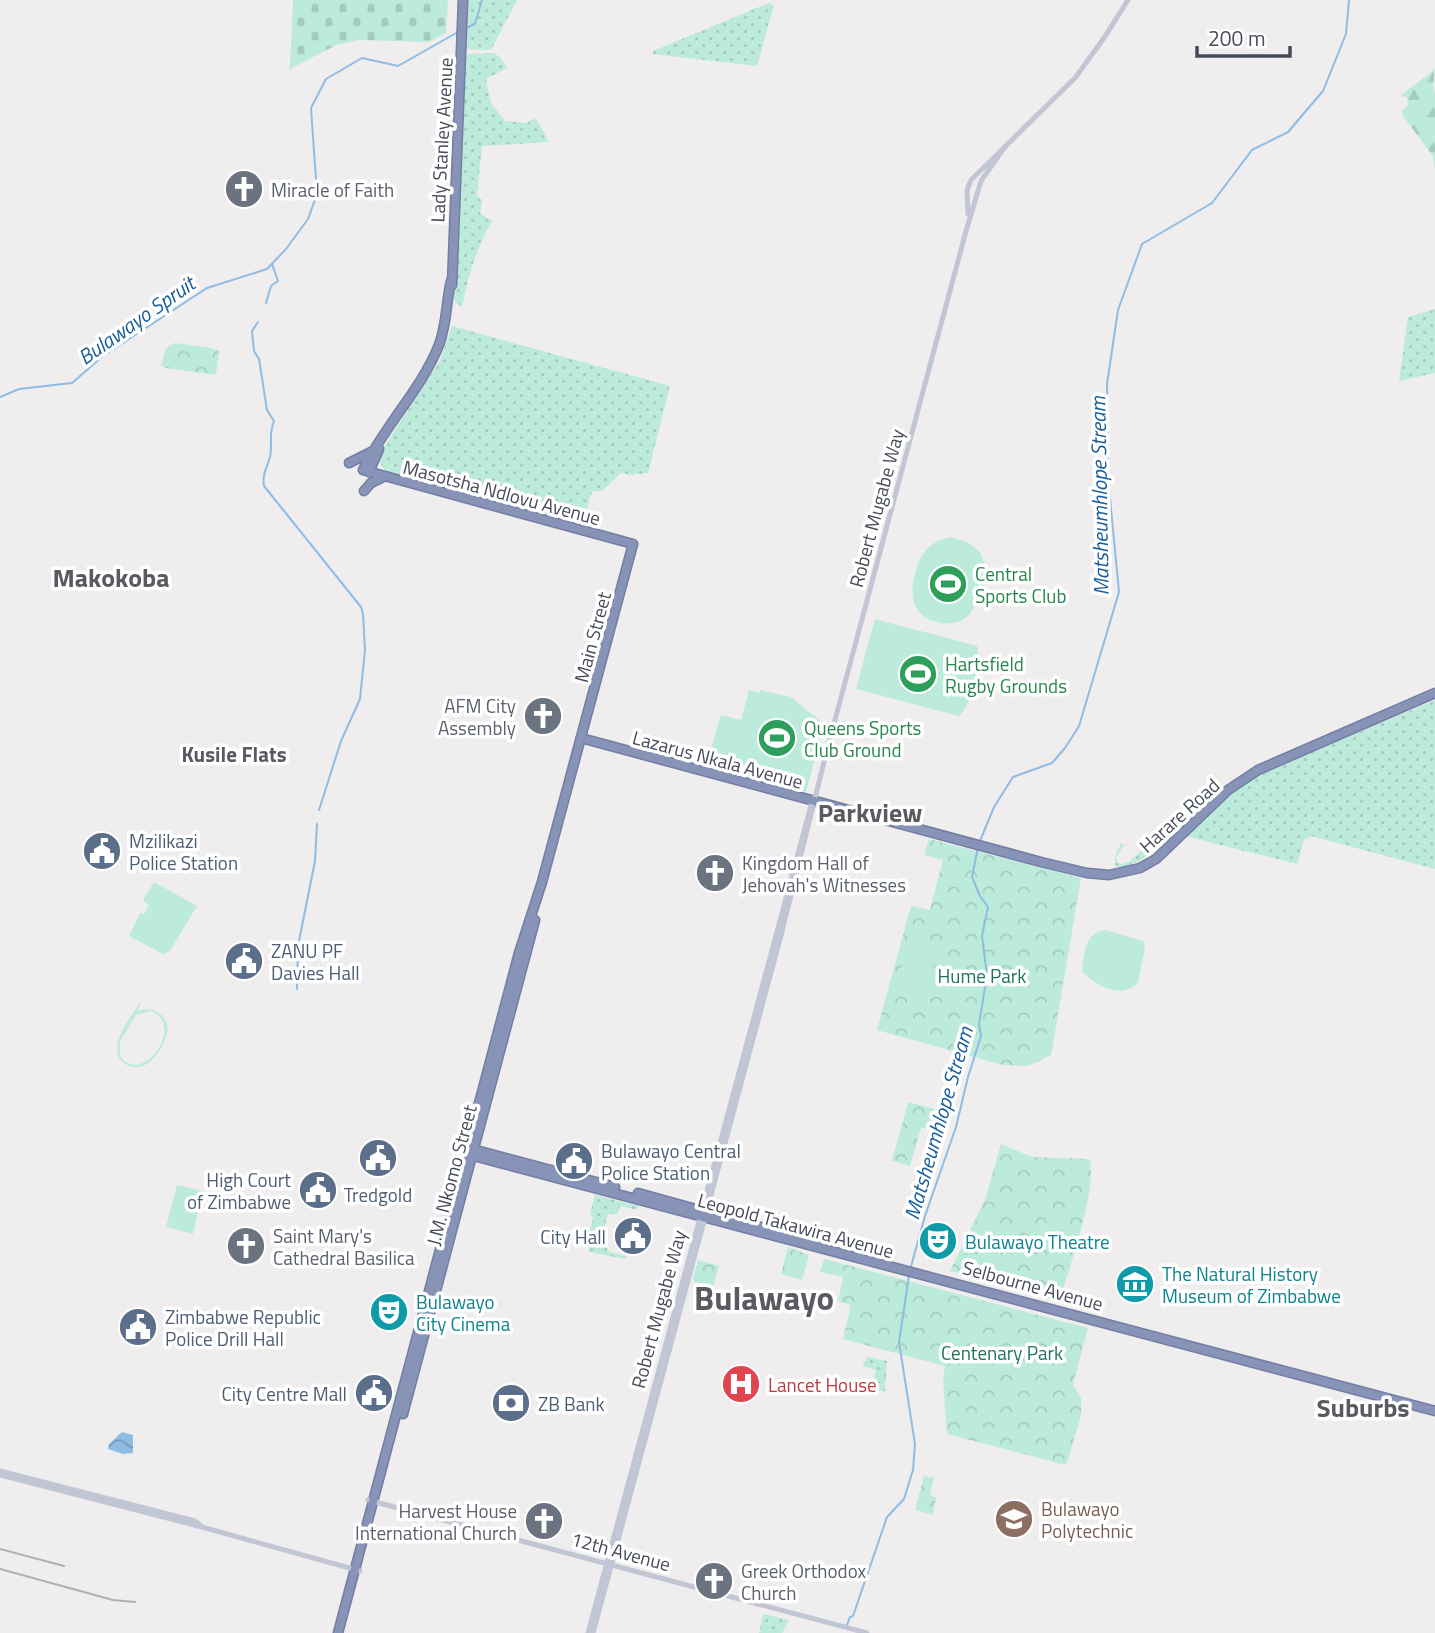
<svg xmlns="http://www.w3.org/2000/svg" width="1435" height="1633" font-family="'Titillium Web',sans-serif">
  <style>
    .grass { fill: url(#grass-dots) }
    .forest { fill: url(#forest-firs) }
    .cemetery { fill: url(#cemetery-stones) }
    .park { fill: url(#park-crowns) }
    .garden { fill: #bdebdb; fill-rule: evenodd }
    .water { fill: url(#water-waves) }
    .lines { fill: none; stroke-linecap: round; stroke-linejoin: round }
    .stream { stroke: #8ebce4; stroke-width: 2 }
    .highway-casing { stroke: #737ea4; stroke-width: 11 }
    .secondary { stroke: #c1c5d4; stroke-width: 5 }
    .highway { stroke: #8893b8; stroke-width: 8 }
    .rail { stroke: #afb0b7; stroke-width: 2 }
    .labels { text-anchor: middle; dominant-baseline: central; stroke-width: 7; stroke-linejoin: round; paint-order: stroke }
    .street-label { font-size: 19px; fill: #464b59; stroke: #fff }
    .worship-label { font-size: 19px; fill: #5b616d; stroke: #fff; text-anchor: start }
    .leisure-label { font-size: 19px; fill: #27864d; stroke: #fff; text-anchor: start }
    .service-label { font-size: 19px; fill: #4e5e75; stroke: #fff; text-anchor: start }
    .park-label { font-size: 19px; fill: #1d745f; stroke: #fff }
    .culture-label { font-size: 19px; fill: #0d838f; stroke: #fff; text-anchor: start }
    .health-label { font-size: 19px; fill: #be3a42; stroke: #fff; text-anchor: start }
    .education-label { font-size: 19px; fill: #785e54; stroke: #fff; text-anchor: start }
    .water-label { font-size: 21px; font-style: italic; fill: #175d9b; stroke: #fff }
    .neighbourhood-label { font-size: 21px; font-weight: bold; fill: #5a5b61; stroke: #fff }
    .district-label { font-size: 26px; font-weight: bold; fill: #5a5b61; stroke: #fff }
    .town-label { font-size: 33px; font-weight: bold; fill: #5a5b61; stroke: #fff }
  </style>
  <defs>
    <pattern id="grass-dots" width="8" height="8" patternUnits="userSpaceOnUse" patternTransform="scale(1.75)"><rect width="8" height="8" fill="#bdebdb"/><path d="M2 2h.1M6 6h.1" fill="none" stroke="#a4cbbe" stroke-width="1.8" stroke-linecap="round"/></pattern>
    <pattern id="forest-firs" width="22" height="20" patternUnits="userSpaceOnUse" patternTransform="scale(1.75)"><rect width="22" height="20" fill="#bdebdb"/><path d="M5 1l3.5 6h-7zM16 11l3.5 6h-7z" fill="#a4cbbe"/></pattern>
    <pattern id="cemetery-stones" width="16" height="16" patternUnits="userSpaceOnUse" patternTransform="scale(1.75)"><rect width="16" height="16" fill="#bdebdb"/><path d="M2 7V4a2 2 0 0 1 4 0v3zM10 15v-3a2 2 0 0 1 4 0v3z" fill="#a4cbbe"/></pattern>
    <pattern id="park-crowns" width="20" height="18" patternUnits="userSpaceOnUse" patternTransform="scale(1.75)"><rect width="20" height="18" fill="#bdebdb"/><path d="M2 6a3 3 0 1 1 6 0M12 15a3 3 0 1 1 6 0" fill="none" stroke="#a4cbbe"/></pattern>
    <pattern id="water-waves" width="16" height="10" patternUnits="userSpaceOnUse" patternTransform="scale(1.75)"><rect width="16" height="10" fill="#8ebce4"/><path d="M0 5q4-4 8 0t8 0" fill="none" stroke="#769bbc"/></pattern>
  </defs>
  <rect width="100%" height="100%" fill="#efeded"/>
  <g class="grass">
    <polygon points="467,0 517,0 491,50 464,49"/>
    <polygon points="769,3 774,6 757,66 653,54 653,51"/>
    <path d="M494,53L500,57L507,68L486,79L491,103L505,121L526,123L536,118L549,142L482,146L477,195L482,201L480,213L492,221C477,248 467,277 462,308L454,300L453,279L465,57L468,54Z"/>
    <polygon points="1435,309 1435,373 1399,381 1408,317"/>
    <polygon points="452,326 670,386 648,473 630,475 621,473 602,491 592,491 581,528 388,474 380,463 380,453 440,361"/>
    <polygon points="1435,700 1435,869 1311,836 1304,840 1297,864 1185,836 1222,800 1254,777"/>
    <polygon points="1169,829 1172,831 1140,861 1121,868 1115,865 1115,857 1121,843 1124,845 1116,857 1118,863 1123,864 1130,861 1149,844 1153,847"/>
    <polygon points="595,1195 638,1206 637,1210 620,1206 617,1214 608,1214 602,1235 608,1251 626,1256 625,1259 589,1252 589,1245 583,1241 585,1230 591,1228 593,1218 590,1214"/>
    <polygon points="868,1357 887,1361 885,1392 874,1389 872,1385 876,1370 862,1366"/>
    <polygon points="763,1614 789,1620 782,1633 759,1633"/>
  </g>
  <polygon class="forest" points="1435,69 1433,87 1435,93 1435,169 1433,156 1403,116 1402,111 1408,105 1407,97 1400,96"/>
  <polygon class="cemetery" points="293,0 448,0 446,33 429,42 360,40 336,45 290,69"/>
  <g class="park">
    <polygon points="175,343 211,348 219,351 216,375 166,368 161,365 166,348"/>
    <polygon points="929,839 1081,878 1051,1055 1028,1066 1003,1065 877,1030 911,906 930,910 943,860 924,855"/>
    <polygon points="908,1102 934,1109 929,1129 921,1128 910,1166 892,1161"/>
    <path d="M1001,1144L1032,1157L1089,1159C1099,1184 1068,1272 1059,1302L950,1271L985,1200Z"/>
    <polygon points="788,1247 809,1255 802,1280 781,1274"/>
    <polygon points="824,1259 1088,1328 1073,1385 1081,1398 1081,1416 1066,1465 947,1434 943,1380 945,1366 843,1339 851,1305 838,1301 843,1277 820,1272"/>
    <polygon points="698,1260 719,1266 713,1286 695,1282 693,1279"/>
    <polygon points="924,1476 934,1478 930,1495 936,1498 933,1515 915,1510"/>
  </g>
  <g class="garden">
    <path d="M949,537C986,544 991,564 979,596C975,604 972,614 964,619C949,628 924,623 916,607C908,591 915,564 926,550C932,543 940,540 949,537Z"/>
    <path d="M875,619L977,646C981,663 972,704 959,716L856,689Z"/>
    <polygon points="749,690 759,693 760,690 791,697 824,724 806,792 706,765 721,715 741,720"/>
    <polygon points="154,882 197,906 170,951 163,954 129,936 140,913 144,914 149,906 143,900"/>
    <path d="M1106,930L1143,941L1145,948L1138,983C1120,1000 1096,986 1082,971C1085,953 1084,932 1106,930Z"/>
    <polygon points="909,940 938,947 926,994 897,987"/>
    <path d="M140,1003L141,1004L137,1011C153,1006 166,1013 168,1030C163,1051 144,1080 121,1061C109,1042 129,1020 140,1003ZM150,1011C187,1022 144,1088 120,1056V1041L136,1015Z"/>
    <polygon points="177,1185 203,1191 193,1234 166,1227"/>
  </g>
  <polygon class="water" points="122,1432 133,1435 133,1453 123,1454 108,1449 109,1444"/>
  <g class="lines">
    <g class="stream">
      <polyline points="466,28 475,24 482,0"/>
      <polyline points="266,303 271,286 278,281 272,264"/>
      <path d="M258,322L252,331L254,351L259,359L267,410L274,421C268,436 273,444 270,457C267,468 262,474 264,486L361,607L363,614L365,650L360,699L341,741L319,810"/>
      <polyline points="0,397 19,389 72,383 103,356 207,288 267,269 286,249 308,219 317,194 311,108 326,79 362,58 398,66 458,32"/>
      <polyline points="980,841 994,807 1013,777 1052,763 1065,748 1079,726 1119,592 1108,477 1107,384 1118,310 1142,244 1212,203 1252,150 1288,132 1323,91 1346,34 1349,0"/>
      <polyline points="297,989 298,946 315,861 317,824"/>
      <polyline points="910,1270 925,1216 956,1127 968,1077 981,1036 979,1024 987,975 982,936 988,907 980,896 972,877 978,847"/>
      <polyline points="847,1625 850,1617 853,1616 887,1517 904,1499 913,1470 915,1444 899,1342 909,1276"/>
    </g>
    <g class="highway-casing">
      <g id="highway">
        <polyline points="452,285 463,0"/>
        <polyline points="349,463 371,452"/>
        <polyline points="369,472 379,449"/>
        <polyline points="364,491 371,483 383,477"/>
        <polyline points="581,738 1041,862 1087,873 1109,875 1140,868 1156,859 1228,790 1258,770 1435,693"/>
        <polyline points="472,1149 615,1187"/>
        <polyline points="466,1154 1435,1411"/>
        <polyline points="638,1193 818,1243"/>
        <polyline points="403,1414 535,920"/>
        <path d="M338,1633L519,953L542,882L633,544L363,470C384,426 421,390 439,345C447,324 446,302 451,281"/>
      </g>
    </g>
    <g class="secondary">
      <polyline points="968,214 967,190 971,180 1075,78 1104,38 1128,0"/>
      <polyline points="0,1471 195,1521 202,1527"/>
      <polyline points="0,1475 202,1527 360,1571"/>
      <polyline points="368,1500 867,1633"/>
      <polyline points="588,1633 813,798"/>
      <polyline points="593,1633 780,939 828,746 966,231 981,181 1004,148"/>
    </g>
    <use href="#highway" class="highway"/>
    <g class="rail">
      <polyline points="0,1549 64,1566"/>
      <polyline points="0,1569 113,1600 135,1602"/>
    </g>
  </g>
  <defs>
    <g id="church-disc" transform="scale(2.0125)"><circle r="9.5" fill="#6b7280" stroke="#fff"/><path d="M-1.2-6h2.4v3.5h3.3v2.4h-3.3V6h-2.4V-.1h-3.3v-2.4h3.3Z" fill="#fff"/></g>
    <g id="stadium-disc" transform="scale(2.0125)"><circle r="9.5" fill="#2e9e5b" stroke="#fff"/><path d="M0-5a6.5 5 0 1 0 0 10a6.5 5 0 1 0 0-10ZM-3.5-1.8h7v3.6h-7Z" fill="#fff"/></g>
    <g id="civic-disc" transform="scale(2.0125)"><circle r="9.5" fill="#5c6f8a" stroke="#fff"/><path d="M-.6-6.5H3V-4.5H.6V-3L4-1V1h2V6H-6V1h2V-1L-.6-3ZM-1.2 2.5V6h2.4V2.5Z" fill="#fff"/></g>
    <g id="theatre-disc" transform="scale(2.0125)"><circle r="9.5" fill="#0f9aa8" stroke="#fff"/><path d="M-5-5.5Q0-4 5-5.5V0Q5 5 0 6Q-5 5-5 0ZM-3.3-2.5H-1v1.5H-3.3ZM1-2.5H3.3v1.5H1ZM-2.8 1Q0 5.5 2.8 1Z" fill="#fff"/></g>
    <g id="museum-disc" transform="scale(2.0125)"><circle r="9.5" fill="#0f9aa8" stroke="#fff"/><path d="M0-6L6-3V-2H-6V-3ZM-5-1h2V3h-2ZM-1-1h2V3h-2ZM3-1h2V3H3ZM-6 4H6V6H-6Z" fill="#fff"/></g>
    <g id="hospital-disc" transform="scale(2.0125)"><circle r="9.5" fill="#e0444e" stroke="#fff"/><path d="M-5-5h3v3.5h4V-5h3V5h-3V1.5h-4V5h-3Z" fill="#fff"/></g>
    <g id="bank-disc" transform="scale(2.0125)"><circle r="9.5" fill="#5c6f8a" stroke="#fff"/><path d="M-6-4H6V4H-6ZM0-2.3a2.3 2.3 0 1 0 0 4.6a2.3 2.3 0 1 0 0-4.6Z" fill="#fff"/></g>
    <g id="university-disc" transform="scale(2.0125)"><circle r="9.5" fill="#8d6e63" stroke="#fff"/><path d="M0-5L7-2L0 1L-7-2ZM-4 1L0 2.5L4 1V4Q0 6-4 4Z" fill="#fff"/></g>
  </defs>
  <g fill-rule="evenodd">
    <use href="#church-disc" x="244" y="189"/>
    <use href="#stadium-disc" x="948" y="584"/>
    <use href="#stadium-disc" x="918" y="674"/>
    <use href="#church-disc" x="543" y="716"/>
    <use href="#stadium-disc" x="777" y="738"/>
    <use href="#civic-disc" x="102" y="851"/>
    <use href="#church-disc" x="715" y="873"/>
    <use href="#civic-disc" x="244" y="961"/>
    <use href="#civic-disc" x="378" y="1158"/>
    <use href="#civic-disc" x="574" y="1161"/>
    <use href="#civic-disc" x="318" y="1190"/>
    <use href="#civic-disc" x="633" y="1236"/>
    <use href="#theatre-disc" x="938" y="1241"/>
    <use href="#church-disc" x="246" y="1246"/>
    <use href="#museum-disc" x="1135" y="1284"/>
    <use href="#theatre-disc" x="389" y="1312"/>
    <use href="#civic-disc" x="138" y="1327"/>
    <use href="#hospital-disc" x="741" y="1384"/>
    <use href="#civic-disc" x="374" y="1393"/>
    <use href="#bank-disc" x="511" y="1403"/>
    <use href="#university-disc" x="1014" y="1519"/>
    <use href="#church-disc" x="544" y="1521"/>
    <use href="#church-disc" x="714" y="1581"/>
  </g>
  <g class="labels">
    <g class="street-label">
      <text transform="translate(441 140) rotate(-87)">Lady Stanley Avenue</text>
      <text transform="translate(502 492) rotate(15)">Masotsha Ndlovu Avenue</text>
      <text transform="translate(876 508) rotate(-75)">Robert Mugabe Way</text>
      <text transform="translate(592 637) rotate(-75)">Main Street</text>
      <text transform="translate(718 759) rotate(15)">Lazarus Nkala Avenue</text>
      <text transform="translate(1179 815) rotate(-42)">Harare Road</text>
      <text transform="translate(451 1175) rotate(-75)">J.M. Nkomo Street</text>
      <text transform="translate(796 1225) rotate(15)">Leopold Takawira Avenue</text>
      <text transform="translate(1033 1285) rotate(15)">Selbourne Avenue</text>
      <text transform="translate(658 1309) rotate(-75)">Robert Mugabe Way</text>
      <text transform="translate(621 1551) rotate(15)">12th Avenue</text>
    </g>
    <g class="worship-label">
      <text x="271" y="189">Miracle of Faith</text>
      <text x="516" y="705" text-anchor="end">AFM City<tspan x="516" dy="22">Assembly</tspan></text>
      <text x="742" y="862">Kingdom Hall of<tspan x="742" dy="22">Jehovah's Witnesses</tspan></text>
      <text x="273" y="1235">Saint Mary's<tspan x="273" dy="22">Cathedral Basilica</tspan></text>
      <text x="517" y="1510" text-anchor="end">Harvest House<tspan x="517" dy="22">International Church</tspan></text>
      <text x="741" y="1570">Greek Orthodox<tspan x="741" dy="22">Church</tspan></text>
    </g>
    <g class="leisure-label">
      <text x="975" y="573">Central<tspan x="975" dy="22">Sports Club</tspan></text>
      <text x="945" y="663">Hartsfield<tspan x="945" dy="22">Rugby Grounds</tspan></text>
      <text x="804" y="727">Queens Sports<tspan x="804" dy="22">Club Ground</tspan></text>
    </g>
    <g class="service-label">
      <text x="129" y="840">Mzilikazi<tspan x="129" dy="22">Police Station</tspan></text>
      <text x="271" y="950">ZANU PF<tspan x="271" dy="22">Davies Hall</tspan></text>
      <text x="601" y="1150">Bulawayo Central<tspan x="601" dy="22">Police Station</tspan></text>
      <text x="291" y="1179" text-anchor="end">High Court<tspan x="291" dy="22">of Zimbabwe</tspan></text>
      <text x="378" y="1194" text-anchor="middle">Tredgold</text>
      <text x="606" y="1236" text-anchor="end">City Hall</text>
      <text x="165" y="1316">Zimbabwe Republic<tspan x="165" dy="22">Police Drill Hall</tspan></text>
      <text x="347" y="1393" text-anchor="end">City Centre Mall</text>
      <text x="538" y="1403">ZB Bank</text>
    </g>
    <g class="park-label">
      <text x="982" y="975">Hume Park</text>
      <text x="1002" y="1352">Centenary Park</text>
    </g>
    <g class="culture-label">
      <text x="965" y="1241">Bulawayo Theatre</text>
      <text x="1162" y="1273">The Natural History<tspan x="1162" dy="22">Museum of Zimbabwe</tspan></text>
      <text x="416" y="1301">Bulawayo<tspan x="416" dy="22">City Cinema</tspan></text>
    </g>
    <g class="health-label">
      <text x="768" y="1384">Lancet House</text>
    </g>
    <g class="education-label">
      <text x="1041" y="1508">Bulawayo<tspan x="1041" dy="22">Polytechnic</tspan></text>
    </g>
    <g class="water-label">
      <text transform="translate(136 320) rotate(-35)">Bulawayo Spruit</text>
      <text transform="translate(1099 496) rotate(-91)">Matsheumhlope Stream</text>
      <text transform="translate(938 1123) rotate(-74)">Matsheumhlope Stream</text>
    </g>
    <g class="neighbourhood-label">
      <text x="234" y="754">Kusile Flats</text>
    </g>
    <g class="district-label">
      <text x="111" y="577">Makokoba</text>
      <text x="870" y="812">Parkview</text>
      <text x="1363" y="1407">Suburbs</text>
    </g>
    <g class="town-label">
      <text x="764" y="1298">Bulawayo</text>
    </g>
  </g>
  <path d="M1197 46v10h93v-10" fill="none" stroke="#464b59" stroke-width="3.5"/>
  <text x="1208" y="46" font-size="21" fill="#464b59" stroke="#ffffff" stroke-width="5" paint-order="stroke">200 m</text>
</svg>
